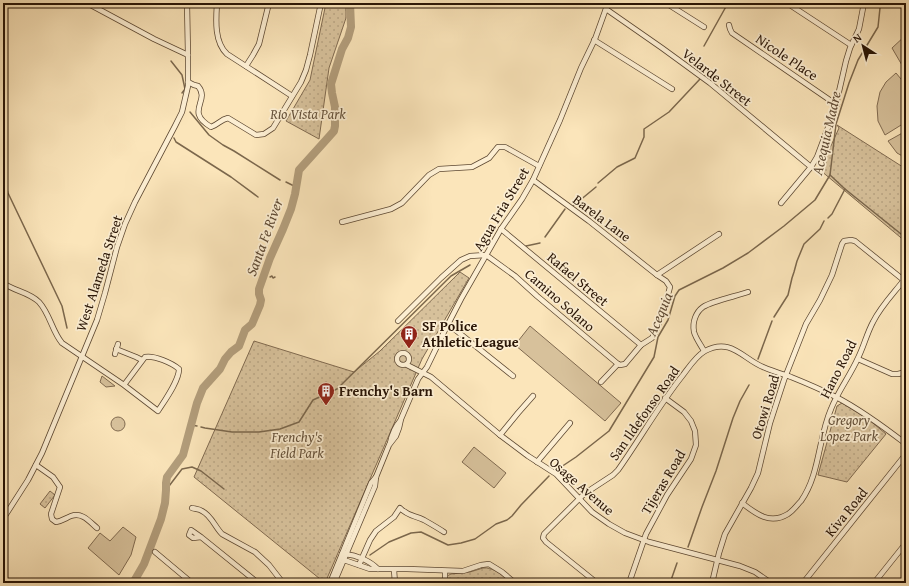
<svg xmlns="http://www.w3.org/2000/svg" width="909" height="586" font-family="'Gentium Book Plus',serif">
  <style>
    .grass { fill: #d7c19b; stroke: #806a50 }
    .park { fill: url(#park-dots); stroke: #806a50 }
    .lines { fill: none; stroke-linecap: round; stroke-linejoin: round }
    .stream { stroke: #7b674c; stroke-width: 1.5 }
    .river { stroke: #b39e7c; stroke-width: 8 }
    .minor-casing { stroke: #5d4832; stroke-width: 6 }
    .minor { stroke: #fceed2; stroke-width: 4.5 }
    .labels { text-anchor: middle; dominant-baseline: central; stroke-width: 3.5; stroke-linejoin: round; paint-order: stroke }
    .street-label { font-size: 14px; fill: #281405; stroke: #fceed2 }
    .park-label { font-size: 14px; font-style: italic; fill: #65513a; stroke: #fceed2 }
    .poi-label { font-size: 14px; font-weight: bold; fill: #281405; stroke: #fceed2; text-anchor: start }
    .water-label { font-size: 15px; font-style: italic; fill: #604b35; stroke: #fceed2 }
  </style>
  <defs>
    <pattern id="park-dots" width="8" height="8" patternUnits="userSpaceOnUse"><rect width="8" height="8" fill="#d7c19b"/><path d="M2 2h.1M6 6h.1" fill="none" stroke="#b9a584" stroke-width="1.8" stroke-linecap="round"/></pattern>
  </defs>
  <rect width="100%" height="100%" fill="#fbe5ba"/>
  <filter id="stains"><feTurbulence type="fractalNoise" baseFrequency=".005" numOctaves="4"/><feColorMatrix values="0 0 0 0 .2 0 0 0 0 .09 0 0 0 0 .02 0 0 0 .5 -.17"/></filter>
  <radialGradient id="worn" r=".72"><stop offset=".6" stop-color="#630" stop-opacity="0"/><stop offset="1" stop-color="#630" stop-opacity=".3"/></radialGradient>
  <g class="grass">
    <polygon points="906,35 906,72 892,48"/>
    <polygon points="896,73 906,85 906,122 885,135 878,121 877,106 880,92 886,82"/>
    <polygon points="906,131 906,158 897,153 888,141"/>
    <polygon points="530,326 621,403 605,421 515,345"/>
    <polygon points="102,376 115,386 106,387 100,382"/>
    <circle cx="118" cy="424" r="7"/>
    <polygon points="474,447 506,473 494,488 462,462"/>
    <polygon points="123,527 136,537 131,555 119,575 88,548 100,533 110,541"/>
  </g>
  <g class="park">
    <polygon points="326,3 346,3 346,18 329,68 319,139 286,121 310,80"/>
    <polygon points="837,125 906,169 906,242 820,170 839,128"/>
    <polygon points="460,272 469,278 422,359 325,583 194,477 254,341 354,372 380,351"/>
    <polygon points="842,403 868,419 886,434 847,482 818,475 837,406"/>
    <polygon points="50,491 55,495 45,508 40,504"/>
    <path d="M483,568C492,567 499,573 507,579L506,583H448L447,576L451,574L470,572Z"/>
  </g>
  <g class="lines">
    <g class="stream">
      <polyline points="704,46 728,3"/>
      <polyline points="171,61 182,75 185,89 182,93"/>
      <polyline points="190,112 209,135 223,145 234,151 280,180"/>
      <polyline points="312,113 318,118 324,117"/>
      <polyline points="174,138 176,142 231,177 258,197"/>
      <polyline points="3,175 8,193 62,306 67,328"/>
      <polyline points="286,182 296,187"/>
      <polyline points="598,183 617,167 635,158 644,137 644,129 669,112 700,79"/>
      <polyline points="845,189 906,238"/>
      <polyline points="573,206 596,187"/>
      <polyline points="828,218 832,214 845,189 830,175"/>
      <polyline points="545,237 565,209"/>
      <polyline points="526,246 540,243"/>
      <polyline points="270,277 272,276 273,278 275,277"/>
      <polyline points="774,317 788,295 792,278 794,272 797,261 804,244 820,229 824,221"/>
      <polyline points="758,359 772,321"/>
      <polyline points="191,425 197,426"/>
      <polyline points="201,427 205,428 232,432 259,432 280,429 299,422 313,400 337,389 451,276 470,265"/>
      <polyline points="558,469 576,457 609,431 654,357 658,337 668,320 675,296 679,290 723,268 748,253 784,226 815,200 830,175 836,124 849,83 858,60 878,27 880,8 880,3"/>
      <polyline points="166,490 182,469 192,467 201,471 224,489"/>
      <polyline points="688,547 702,507 716,471 733,418 740,401 749,385"/>
      <polyline points="370,555 389,542 411,533 421,532 448,545 461,543 475,539 496,524 507,520 512,516 521,505 549,476"/>
      <polyline points="361,583 365,579"/>
      <polyline points="670,583 677,563"/>
    </g>
    <polyline class="river" points="133,583 144,564 161,519 165,503 166,490 166,483 167,477 183,455 197,403 203,388 220,369 225,359 231,352 239,346 245,330 252,324 260,305 261,300 259,294 259,289 270,258 283,229 291,209 295,194 299,170 326,140 334,131 335,126 335,107 332,93 331,84 342,49 348,38 351,27 350,3"/>
    <g class="minor-casing">
      <g id="minor">
        <polyline points="87,3 154,39 188,55"/>
        <path d="M217,3C216,19 214,42 227,54L292,96"/>
        <polyline points="666,3 704,27"/>
        <polyline points="787,3 851,45"/>
        <polyline points="606,9 662,48 710,83 811,167"/>
        <polyline points="729,25 730,29 732,33 837,105"/>
        <polyline points="594,40 672,89"/>
        <polyline points="246,66 253,55 259,44 269,3"/>
        <path d="M188,82L194,85L198,86C211,101 184,111 211,127C219,124 220,120 228,118L256,135L264,134L273,128L301,82L306,70L310,55L321,3"/>
        <polyline points="533,180 589,221 657,275"/>
        <polyline points="781,203 811,167 817,157 835,109 846,61 850,48 859,29 864,3"/>
        <polyline points="342,222 391,209 402,203 429,175 439,169 472,167 489,158 498,147 505,147 539,166"/>
        <polyline points="501,229 641,345"/>
        <path d="M3,283C14,291 29,292 39,302C50,314 52,331 62,343L124,385L158,411C165,400 179,381 179,369C172,363 154,355 145,357L124,385"/>
        <polyline points="398,321 441,278 461,260 470,256 486,255 515,276 537,296 618,364"/>
        <polyline points="448,324 513,376"/>
        <polyline points="116,349 136,357 142,360"/>
        <path d="M704,351C701,345 696,339 694,332C692,322 696,312 703,307C712,301 737,296 748,292"/>
        <circle cx="403" cy="359" r="6"/>
        <polyline points="115,354 118,344"/>
        <polyline points="858,359 892,374 898,374 906,372"/>
        <polyline points="407,365 431,377 500,435 528,456 556,474 592,512 609,524 625,533 649,542 740,566 755,572 771,583"/>
        <polyline points="601,382 618,364 620,365 625,364 641,345 652,338 656,331 664,310 670,287 666,281 657,275 719,234"/>
        <polyline points="500,435 518,413 533,396"/>
        <path d="M390,443C392,434 394,428 400,421"/>
        <polyline points="537,462 570,423"/>
        <path d="M36,465L53,477L60,487L51,514L52,519L56,522C62,521 66,518 71,516C82,512 89,521 97,528"/>
        <path d="M742,503C756,514 770,525 788,514C794,510 797,505 801,501C820,474 818,439 831,409C838,391 850,376 858,358C864,346 867,333 873,322C881,306 893,294 904,280"/>
        <path d="M192,508C195,509 199,509 202,511C211,515 215,527 222,534L255,552L269,565L283,583"/>
        <polyline points="3,519 28,480 42,453 97,320 105,293 117,247 125,224 135,202 175,126 182,112 188,86 188,55 187,3"/>
        <polyline points="201,537 193,538 189,535 191,530 201,537 258,583"/>
        <polyline points="155,552 192,583"/>
        <polyline points="342,554 344,560 370,569 407,569 463,571 481,565 489,564 502,572 515,583"/>
        <path d="M345,554C357,555 370,561 378,569"/>
        <path d="M359,565L370,540L376,531L394,517L400,508C409,517 414,515 424,520C431,524 438,528 444,532"/>
        <polyline points="394,570 395,583"/>
        <polyline points="445,571 445,583"/>
        <polyline points="330,583 371,483 376,477"/>
        <polyline points="334,583 375,486 376,477 389,445 396,436 399,428 401,419 418,379 427,367 445,330 461,299 501,229 522,199 533,180 560,120 581,68 595,39 608,3"/>
        <path d="M597,583L546,542L543,538L544,534L584,494L613,475L618,470C640,439 659,405 683,375C689,367 696,356 705,351C731,337 743,359 763,367C772,371 782,374 791,377C806,383 822,390 836,397C861,410 884,427 906,444"/>
        <polyline points="629,583 646,534 667,495 691,459 696,445 695,431 691,421 684,412 665,398"/>
        <polyline points="712,583 719,553 725,534 751,488 758,473 770,423 784,380 806,324 820,300 832,275 842,244 844,241 851,240 855,241 906,282"/>
        <polyline points="803,583 906,454"/>
        <polyline points="874,583 906,543"/>
      </g>
    </g>
    <use href="#minor" class="minor"/>
  </g>
  <defs>
    <g id="building-pin" transform="scale(0.9)"><path d="M0 17L-7.5 6A9.5 9.5 0 1 1 7.5 6Z" fill="#8f2418" stroke="#fceed2"/><path d="M-4-6H4V6H1V3H-1V6H-4ZM-2.5-4.3h1.7v1.8h-1.7ZM.8-4.3h1.7v1.8H.8ZM-2.5-1h1.7V.8h-1.7ZM.8-1h1.7V.8H.8Z" fill="#fff"/></g>
  </defs>
  <g fill-rule="evenodd">
    <use href="#building-pin" x="409" y="334"/>
    <use href="#building-pin" x="326" y="391"/>
  </g>
  <g class="labels">
    <g class="street-label">
      <text transform="translate(787 57) rotate(34)">Nicole Place</text>
      <text transform="translate(717 77) rotate(38)">Velarde Street</text>
      <text transform="translate(501 209) rotate(-59)">Agua Fria Street</text>
      <text transform="translate(602 218) rotate(37)">Barela Lane</text>
      <text transform="translate(99 273) rotate(-72)">West Alameda Street</text>
      <text transform="translate(578 279) rotate(40)">Rafael Street</text>
      <text transform="translate(560 300) rotate(41)">Camino Solano</text>
      <text transform="translate(838 369) rotate(-63)">Hano Road</text>
      <text transform="translate(765 407) rotate(-73)">Otowi Road</text>
      <text transform="translate(644 413) rotate(-55)">San Ildefonso Road</text>
      <text transform="translate(663 482) rotate(-59)">Tijeras Road</text>
      <text transform="translate(582 486) rotate(41)">Osage Avenue</text>
      <text transform="translate(846 512) rotate(-51)">Kiva Road</text>
    </g>
    <g class="park-label">
      <text x="308" y="114">Rio Vista Park</text>
      <text x="849" y="420">Gregory<tspan x="849" dy="16">Lopez Park</tspan></text>
      <text x="297" y="437">Frenchy's<tspan x="297" dy="16">Field Park</tspan></text>
    </g>
    <g class="poi-label">
      <text x="422" y="326">SF Police<tspan x="422" dy="16">Athletic League</tspan></text>
      <text x="339" y="391">Frenchy's Barn</text>
    </g>
    <g class="water-label">
      <text transform="translate(826 133) rotate(-77)">Acequia Madre</text>
      <text transform="translate(264 237) rotate(-70)">Santa Fe River</text>
      <text transform="translate(659 314) rotate(-67)">Acequia</text>
    </g>
  </g>
  <rect width="909" height="586" fill="none" stroke="#fbe5ba" stroke-width="16"/>
  <rect x="4" y="4" width="901" height="578" fill="none" stroke="#281405" stroke-width="2"/>
  <rect x="8" y="8" width="893" height="570" fill="none" stroke="#281405"/>
  <g transform="translate(863 46) rotate(324)" stroke="#fceed2" stroke-width="3" paint-order="stroke">
  <path d="M0-3L7 15L0 10L-7 15Z" fill="#281405"/>
  <text y="-6" font-size="11" font-weight="bold" text-anchor="middle" fill="#281405">N</text>
  </g>
  <rect width="100%" height="100%" filter="url(#stains)"/>
  <rect width="100%" height="100%" fill="url(#worn)"/>
</svg>
